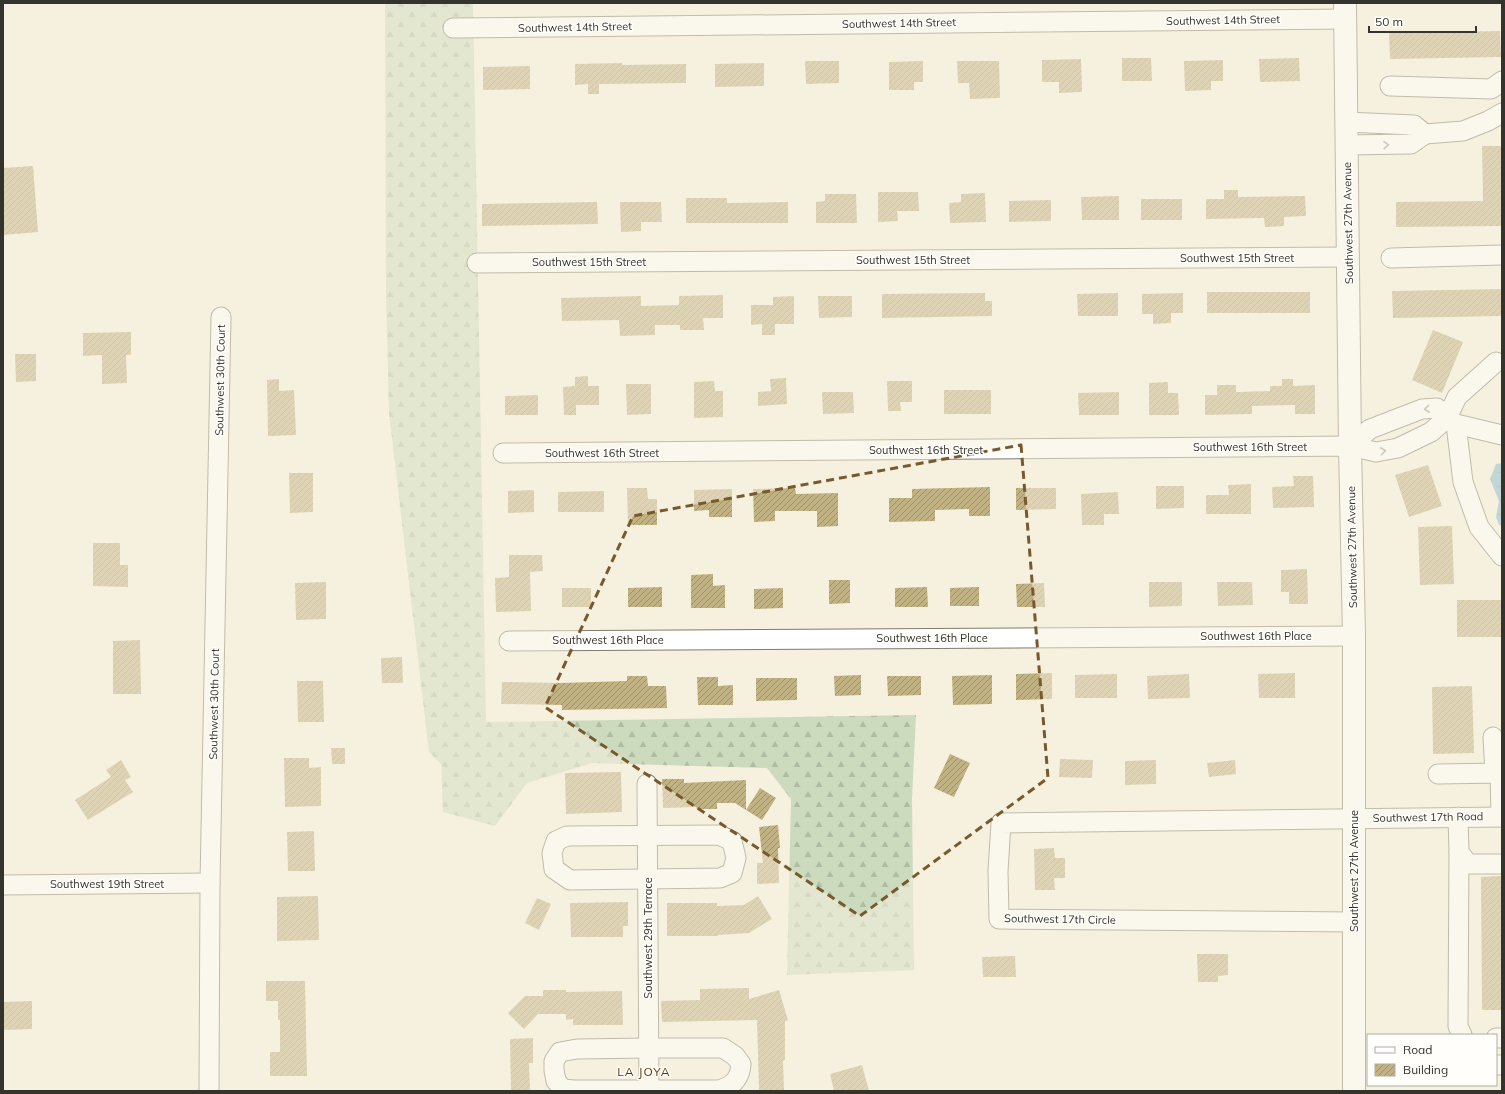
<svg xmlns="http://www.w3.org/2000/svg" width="1505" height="1094" font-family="Mulish,sans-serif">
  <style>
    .forest { fill: url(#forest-firs) }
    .water { fill: url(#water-ripples) }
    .building { fill: url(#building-hatch) }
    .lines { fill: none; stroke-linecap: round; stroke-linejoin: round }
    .minor-casing { stroke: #807b6c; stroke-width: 21 }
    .major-casing { stroke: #807b6c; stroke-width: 24 }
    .minor { stroke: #fff; stroke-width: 19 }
    .major { stroke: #fff; stroke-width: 22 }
    .oneway { stroke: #9a9996 }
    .marked { fill: none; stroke: #78592e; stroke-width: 3; stroke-dasharray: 8 5; stroke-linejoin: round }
    .labels { text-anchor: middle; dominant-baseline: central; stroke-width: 3; stroke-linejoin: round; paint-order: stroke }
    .street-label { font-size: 11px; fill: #35332d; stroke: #fffefa }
    .neighbourhood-label { font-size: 12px; letter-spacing: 1px; fill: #5c3b02; stroke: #fffefa }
  </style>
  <defs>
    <pattern id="forest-firs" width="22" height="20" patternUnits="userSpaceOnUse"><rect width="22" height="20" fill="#ccdbbe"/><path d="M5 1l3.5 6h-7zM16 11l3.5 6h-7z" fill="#b0bca4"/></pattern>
    <pattern id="water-ripples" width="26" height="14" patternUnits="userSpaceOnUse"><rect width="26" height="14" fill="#80b9cb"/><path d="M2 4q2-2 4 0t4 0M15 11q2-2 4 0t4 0" fill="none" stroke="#6a97a5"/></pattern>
    <pattern id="building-hatch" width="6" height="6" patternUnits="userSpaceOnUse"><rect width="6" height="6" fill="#c1b284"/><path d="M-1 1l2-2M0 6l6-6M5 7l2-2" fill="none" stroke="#9e916c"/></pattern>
  </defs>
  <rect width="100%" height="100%" fill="#f6f0df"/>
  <polygon class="forest" points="385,3 473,3 486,722 916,715 912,799 914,970 787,975 791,799 767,768 592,763 527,783 495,826 443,812 441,764 429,752 389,413 386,296"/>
  <polygon class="water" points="1502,463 1502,526 1499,525 1496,517 1499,501 1490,479 1496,464"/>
  <g class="building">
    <polygon points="1500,31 1501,57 1390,59 1389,33"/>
    <polygon points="1122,58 1151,58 1152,81 1122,81"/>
    <polygon points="1299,58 1300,81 1260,82 1259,59"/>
    <polygon points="1081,59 1082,92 1059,93 1059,82 1042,82 1042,60"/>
    <polygon points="1223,60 1223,81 1211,81 1211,90 1185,91 1184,61"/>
    <polygon points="805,61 839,61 839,83 806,84"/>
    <polygon points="923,61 923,82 914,82 914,90 889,90 889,62"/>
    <polygon points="957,61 999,61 1000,98 970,99 969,83 958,83"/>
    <polygon points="622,63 622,65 686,64 686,83 599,84 599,94 588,94 588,84 575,85 575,64"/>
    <polygon points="764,63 764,86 715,87 715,64"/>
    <polygon points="530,66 530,89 483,90 483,67"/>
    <polygon points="1482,146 1502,146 1502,226 1396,227 1396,202 1483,201"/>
    <polygon points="33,166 38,232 3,235 3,168"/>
    <polygon points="1224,190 1238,190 1238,197 1305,196 1306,216 1284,217 1284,226 1265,227 1264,218 1206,219 1206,199 1224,199"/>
    <polygon points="878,192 918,192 919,211 897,211 898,221 878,222"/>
    <polygon points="985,193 986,222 950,223 949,203 961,202 961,194"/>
    <polygon points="825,194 856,194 857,223 816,223 816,202 825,201"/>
    <polygon points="1119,196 1119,220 1082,220 1081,197"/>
    <polygon points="686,198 727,198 727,203 788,202 788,223 686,223"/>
    <rect x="1141" y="199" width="41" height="21"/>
    <polygon points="1051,200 1051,221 1009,222 1009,201"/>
    <polygon points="597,202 598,224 482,226 482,204"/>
    <polygon points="620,202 661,202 662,222 641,222 641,231 621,232"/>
    <polygon points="1502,289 1502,316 1393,318 1392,291"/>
    <rect x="1207" y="292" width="103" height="21"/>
    <polygon points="985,293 985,301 992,301 992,316 882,318 882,294"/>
    <polygon points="1118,293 1118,316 1078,316 1077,294"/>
    <polygon points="1183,293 1183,313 1171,313 1171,323 1153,324 1153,314 1142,314 1142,294"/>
    <polygon points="723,295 723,318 703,318 704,330 680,330 680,325 655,325 655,335 620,336 619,320 562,321 561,298 641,296 641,306 679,305 679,296"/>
    <polygon points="794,296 794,324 775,324 775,335 762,335 762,324 751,325 751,305 773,305 773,297"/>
    <polygon points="818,296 852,296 852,317 819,318"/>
    <polygon points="1433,330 1463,342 1442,393 1412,380"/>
    <polygon points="131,332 131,355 126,355 127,383 102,384 102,355 83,356 83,333"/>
    <polygon points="15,354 36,354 36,381 16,382"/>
    <polygon points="588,376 588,386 599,386 599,405 576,405 576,415 564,415 563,387 575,386 575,377"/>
    <polygon points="786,378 787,404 758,406 758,392 771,391 770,379"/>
    <polygon points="279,379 279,391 294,390 296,435 268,436 267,380"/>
    <polygon points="1282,379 1293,379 1293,386 1315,385 1315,414 1295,414 1295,405 1252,406 1252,414 1205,415 1205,395 1217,395 1217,385 1236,385 1236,392 1270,391 1270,386 1282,386"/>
    <polygon points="714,381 715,391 723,391 723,417 694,418 694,382"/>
    <polygon points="887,381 912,381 912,402 900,402 901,411 888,411"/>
    <polygon points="1168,382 1168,393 1178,393 1179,415 1149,415 1149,383"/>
    <polygon points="626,384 651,384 651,414 627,415"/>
    <rect x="944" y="390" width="47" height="24"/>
    <polygon points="822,392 853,392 854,413 823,414"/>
    <polygon points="1119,392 1119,415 1079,415 1078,393"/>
    <polygon points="538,395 538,415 505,415 505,396"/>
    <polygon points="1428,465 1442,506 1409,517 1395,475"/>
    <polygon points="289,473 313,473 313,512 290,513"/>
    <polygon points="1293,476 1313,476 1314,507 1273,508 1272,487 1294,486"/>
    <polygon points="1251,484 1251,514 1206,514 1206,495 1229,495 1228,485"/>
    <polygon points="1156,486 1184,486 1184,508 1156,509"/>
    <polygon points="990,487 990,516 969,516 969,509 935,510 935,521 889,522 889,498 912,498 912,489"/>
    <polygon points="627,488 647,488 648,499 657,499 657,525 628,525"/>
    <polygon points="795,488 796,494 838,493 838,526 817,527 817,511 775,511 775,521 754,522 753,489"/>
    <polygon points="1016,488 1056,488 1056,509 1016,510"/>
    <polygon points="732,489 732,517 709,517 709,510 694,511 694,490"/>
    <polygon points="534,490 534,512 508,513 508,491"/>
    <polygon points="604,491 604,512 558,512 558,492"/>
    <polygon points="1118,492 1119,514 1104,514 1104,525 1082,525 1081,494"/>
    <polygon points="1452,526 1454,584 1420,585 1418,527"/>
    <polygon points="93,543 120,543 120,565 128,565 128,587 93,586"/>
    <polygon points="509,555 542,555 543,571 530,572 531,611 496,612 495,578 509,577"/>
    <polygon points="1307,569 1308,604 1289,604 1289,592 1281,592 1281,570"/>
    <polygon points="713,574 713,586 725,585 725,608 691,608 691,575"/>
    <polygon points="829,580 850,580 850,603 829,604"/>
    <polygon points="326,582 326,619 296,620 295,583"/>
    <polygon points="1149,582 1182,582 1182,606 1149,607"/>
    <polygon points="1217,582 1252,582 1253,605 1218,606"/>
    <polygon points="1044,583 1045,607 1017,607 1016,584"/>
    <polygon points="662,587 662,607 628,607 628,588"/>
    <polygon points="927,587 928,607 895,607 895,588"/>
    <polygon points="979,587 979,606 950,606 950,588"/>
    <rect x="562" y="588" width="29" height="19"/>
    <polygon points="783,588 783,608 754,609 754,589"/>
    <rect x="1457" y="600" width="45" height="37"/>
    <polygon points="140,640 141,694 113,694 113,641"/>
    <polygon points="402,657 403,683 382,683 381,658"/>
    <polygon points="1052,673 1052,699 1016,700 1016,674"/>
    <polygon points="1295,673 1295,698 1259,698 1258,674"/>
    <polygon points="1117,674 1117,698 1075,698 1075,675"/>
    <polygon points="1189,674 1190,698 1148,699 1147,676"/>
    <polygon points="861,675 861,695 835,696 834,676"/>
    <polygon points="992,675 992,704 953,705 952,676"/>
    <polygon points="627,676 647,676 648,686 666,686 667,708 562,710 562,705 501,704 502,682 561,683 627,681"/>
    <polygon points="887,676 921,676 921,695 888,696"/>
    <polygon points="697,677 718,677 718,686 733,685 733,705 698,705"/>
    <polygon points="756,678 797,678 797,700 756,701"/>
    <polygon points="297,681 323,681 324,722 298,722"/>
    <polygon points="1472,686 1474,753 1433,754 1432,687"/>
    <polygon points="331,748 345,748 345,764 332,764"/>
    <polygon points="950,754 970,763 954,797 934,788"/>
    <polygon points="284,758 309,758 309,768 321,767 321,806 285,807"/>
    <polygon points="1060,759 1093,760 1092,778 1059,777"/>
    <polygon points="121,760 131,777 125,780 133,792 88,820 75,800 111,777 106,770"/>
    <polygon points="1156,760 1156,784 1125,785 1125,761"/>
    <polygon points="1235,760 1236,774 1209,777 1207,763"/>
    <polygon points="621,772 622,812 566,814 565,773"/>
    <polygon points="662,779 684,779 684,783 746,780 746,810 735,803 717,803 717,809 696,809 696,807 663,808"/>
    <polygon points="760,788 776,798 762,820 746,810"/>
    <polygon points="778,825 780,848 778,848 779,883 757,884 757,863 763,863 759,827"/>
    <polygon points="314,831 315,871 288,871 287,832"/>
    <polygon points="1054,848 1055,858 1065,858 1065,878 1054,878 1055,890 1035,890 1034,849"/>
    <polygon points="1502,876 1502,1010 1482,1010 1481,877"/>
    <polygon points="318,896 319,940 277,941 277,897"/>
    <polygon points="758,896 772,919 749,933 718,935 718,936 667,936 667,903 717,903 717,906 744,905"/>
    <polygon points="537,898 551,904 539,930 525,923"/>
    <polygon points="628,902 628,926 623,926 623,937 571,937 570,903"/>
    <polygon points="1197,954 1228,954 1228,975 1218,976 1218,982 1198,982"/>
    <polygon points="1015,956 1016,977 983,977 982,957"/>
    <polygon points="266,981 305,981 307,1076 270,1076 270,1052 280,1052 280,1020 278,1020 278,1001 266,1001"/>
    <polygon points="749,988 749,999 779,990 788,1020 785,1021 785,1060 783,1061 784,1091 759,1091 757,1020 662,1022 661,1001 700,1000 700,989"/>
    <polygon points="543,990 566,990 566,992 622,991 623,1025 573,1025 573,1019 566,1020 566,1014 538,1014 524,1029 508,1013 525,996 543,996"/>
    <polygon points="32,1001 32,1029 3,1030 3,1002"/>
    <polygon points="533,1038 533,1063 529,1063 530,1091 511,1091 510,1039"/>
    <polygon points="862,1065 869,1091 834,1091 830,1074"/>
  </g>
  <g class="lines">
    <g class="minor-casing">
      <g id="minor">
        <polyline points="453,28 1345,19"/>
        <polyline points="1390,86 1491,89 1502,81"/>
        <polyline points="1346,122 1414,125 1425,134 1411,144 1347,145"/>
        <polyline points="1425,134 1463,131 1488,121 1502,113"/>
        <polyline points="1391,258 1502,255"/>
        <polyline points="477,263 1348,257"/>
        <polyline points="1456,424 1463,482 1479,527 1502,556"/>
        <polyline points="1350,446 1370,429 1422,409 1437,408 1447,418 1456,424 1502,435"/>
        <polyline points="503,453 1350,446 1376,452 1398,448 1431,432 1447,418 1457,397 1496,362"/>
        <polyline points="509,641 1354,636"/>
        <polyline points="1493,737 1495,773"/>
        <polyline points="1438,774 1500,773 1501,817"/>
        <polyline points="647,784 649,1091"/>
        <polyline points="1458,817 1459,852 1468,864 1502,864"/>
        <polygon points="719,835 732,841 736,858 732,873 720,878 570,880 554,869 552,853 556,841 567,836"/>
        <polyline points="1459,852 1458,1026 1462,1035"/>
        <polyline points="3,885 210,883"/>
        <polyline points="1354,922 999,919 998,871 1001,823 1502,817"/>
        <polyline points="1496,1038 1502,1038"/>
        <path d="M648,1048H723L735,1056L741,1064C740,1079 733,1086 719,1090H574L563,1089L556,1081L554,1070V1061L560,1052L577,1049Z"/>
        <polyline points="1496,1065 1502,1065"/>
        <polyline points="209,1091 210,883 221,317"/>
      </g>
    </g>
    <g class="major-casing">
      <polyline id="major" points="1345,3 1350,446 1354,636 1354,1091"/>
    </g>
    <use href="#minor" class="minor"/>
    <use href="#major" class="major"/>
  </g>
  <defs><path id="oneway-chevron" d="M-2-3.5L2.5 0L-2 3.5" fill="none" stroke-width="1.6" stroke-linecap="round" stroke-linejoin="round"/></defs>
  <g class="oneway">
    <use href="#oneway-chevron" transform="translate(1386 145) rotate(-1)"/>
    <use href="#oneway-chevron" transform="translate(1427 409) rotate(174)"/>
    <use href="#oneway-chevron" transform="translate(1383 451) rotate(-8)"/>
  </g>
  <path d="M0 0H1505V1094H0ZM1021,445L1048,778L860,916L545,707L633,516Z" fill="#f6f0df" fill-opacity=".55" fill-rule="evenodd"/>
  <path class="marked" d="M1021,445L1048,778L860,916L545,707L633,516Z"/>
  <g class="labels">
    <g class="street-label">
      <text transform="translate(1223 20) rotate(-1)">Southwest 14th Street</text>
      <text transform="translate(899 23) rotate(-1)">Southwest 14th Street</text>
      <text transform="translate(575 27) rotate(-1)">Southwest 14th Street</text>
      <text transform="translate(1348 223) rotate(-91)">Southwest 27th Avenue</text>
      <text x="1237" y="258">Southwest 15th Street</text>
      <text x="913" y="260">Southwest 15th Street</text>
      <text x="589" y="262">Southwest 15th Street</text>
      <text transform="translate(220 380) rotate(-89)">Southwest 30th Court</text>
      <text x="1250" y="447">Southwest 16th Street</text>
      <text x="926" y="450">Southwest 16th Street</text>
      <text x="602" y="453">Southwest 16th Street</text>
      <text transform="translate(1352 547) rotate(-91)">Southwest 27th Avenue</text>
      <text x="1256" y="636">Southwest 16th Place</text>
      <text x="932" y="638">Southwest 16th Place</text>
      <text x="608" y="640">Southwest 16th Place</text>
      <text transform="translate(214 704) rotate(-89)">Southwest 30th Court</text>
      <text transform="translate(1428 817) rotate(-1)">Southwest 17th Road</text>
      <text transform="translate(1354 871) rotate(-90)">Southwest 27th Avenue</text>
      <text x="107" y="884">Southwest 19th Street</text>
      <text transform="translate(1060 919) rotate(1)">Southwest 17th Circle</text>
      <text transform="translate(648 938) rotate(-90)">Southwest 29th Terrace</text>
    </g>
    <g class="neighbourhood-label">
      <text x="644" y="1071">LA JOYA</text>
    </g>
  </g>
  <rect width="1505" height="1094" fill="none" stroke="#35332d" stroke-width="8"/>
  <rect x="1367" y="1034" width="130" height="52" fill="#fffefa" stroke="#aeada8"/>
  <rect x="1375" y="1047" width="20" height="6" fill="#ffffff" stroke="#aeada8"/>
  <text x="1403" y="1054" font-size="12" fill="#35332d">Road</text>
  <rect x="1375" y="1064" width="20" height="12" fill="url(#building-hatch)" stroke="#aeada8"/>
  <text x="1403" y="1074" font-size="12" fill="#35332d">Building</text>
  <path d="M1369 26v6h107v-6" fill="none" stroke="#35332d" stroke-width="2"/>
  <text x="1375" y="26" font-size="12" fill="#35332d" stroke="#fffefa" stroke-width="3" paint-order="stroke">50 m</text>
</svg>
